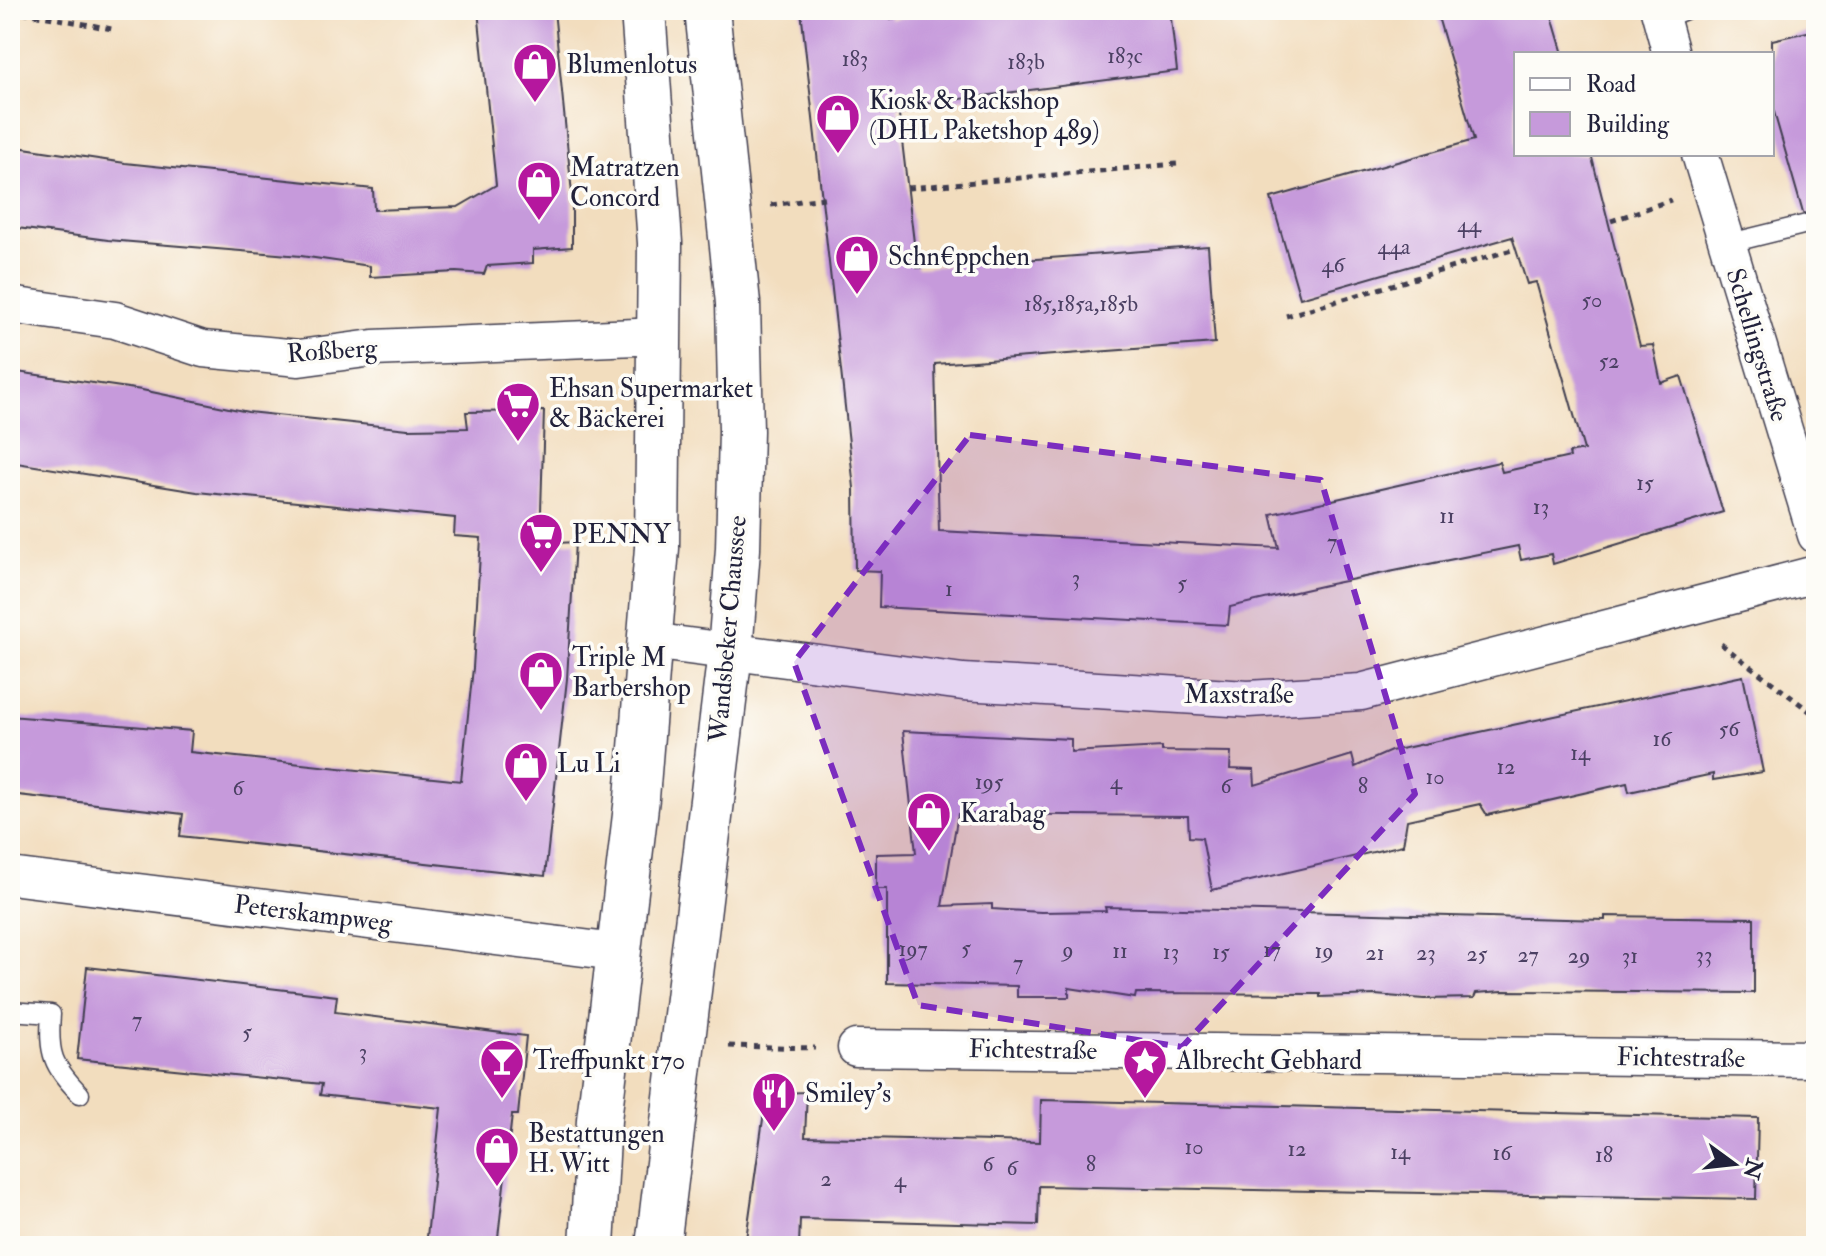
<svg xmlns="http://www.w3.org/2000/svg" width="1826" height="1256" font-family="'IM FELL Double Pica',serif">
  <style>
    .building { fill: #c69adb }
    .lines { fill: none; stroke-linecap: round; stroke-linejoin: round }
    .service-casing { stroke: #413e4f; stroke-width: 21 }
    .minor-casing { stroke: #413e4f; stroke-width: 39 }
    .primary-casing { stroke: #413e4f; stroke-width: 47 }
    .path { stroke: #413e4f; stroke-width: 5; stroke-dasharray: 6 6; stroke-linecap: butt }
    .service { stroke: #fff; stroke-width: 18 }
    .minor { stroke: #fff; stroke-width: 36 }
    .primary { stroke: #fff; stroke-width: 44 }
    .marked { fill: #7b2cbf; fill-opacity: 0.2; stroke: #7b2cbf; stroke-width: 6; stroke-dasharray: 16 10; stroke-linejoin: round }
    .labels { text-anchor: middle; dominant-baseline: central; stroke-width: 7; stroke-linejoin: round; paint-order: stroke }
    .number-label { font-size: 22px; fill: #4b4063 }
    .poi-label { font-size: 26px; fill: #22223b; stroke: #fdfcf7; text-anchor: start }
    .street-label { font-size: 26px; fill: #22223b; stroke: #fdfcf7 }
  </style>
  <rect width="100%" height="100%" fill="#fdfcf7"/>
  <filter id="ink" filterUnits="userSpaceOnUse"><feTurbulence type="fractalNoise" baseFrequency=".0125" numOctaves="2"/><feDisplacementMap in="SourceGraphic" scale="16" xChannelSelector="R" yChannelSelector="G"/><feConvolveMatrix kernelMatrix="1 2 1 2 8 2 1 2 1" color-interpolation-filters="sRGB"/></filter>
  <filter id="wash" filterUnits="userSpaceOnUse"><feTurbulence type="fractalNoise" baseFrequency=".006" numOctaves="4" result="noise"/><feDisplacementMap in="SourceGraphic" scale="32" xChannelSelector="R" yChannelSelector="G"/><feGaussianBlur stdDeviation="1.8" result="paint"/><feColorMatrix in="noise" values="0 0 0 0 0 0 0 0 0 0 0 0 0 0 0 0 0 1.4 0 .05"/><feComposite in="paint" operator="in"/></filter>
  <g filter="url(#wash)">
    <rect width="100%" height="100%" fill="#f2ddbe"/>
    <g id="blocks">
      <g class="building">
        <polygon points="478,10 554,10 572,194 572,247 533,250 533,263 487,266 484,274 456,272 370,277 370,266 301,256 108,240 10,227 10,146 125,163 373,189 374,210 458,207 496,185"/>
        <polygon points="801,10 890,10 891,19 965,10 1170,10 1177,71 898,107 917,268 1208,246 1215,343 935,364 939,531 1279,548 1271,514 1499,462 1502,472 1570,457 1569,453 1584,450 1536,282 1527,284 1512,237 1300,298 1271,198 1474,140 1436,10 1550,10 1563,54 1516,54 1516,154 1591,154 1640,346 1653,345 1661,383 1681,376 1723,512 1553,564 1551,554 1521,560 1518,546 1330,584 1230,607 1228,625 879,607 880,571 855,570 854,488"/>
        <polygon points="1816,30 1816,216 1803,213 1772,105 1772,40"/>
        <polygon points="10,371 142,390 248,412 408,429 468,428 466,412 544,411 540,544 575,542 567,679 545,876 180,836 183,814 10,794 10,716 192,731 190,752 461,781 473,668 481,538 454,536 455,518 197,492 10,462"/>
        <polygon points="1743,676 1763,772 1713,780 1713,774 1629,792 1627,783 1487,815 1480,804 1407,820 1403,845 1212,890 1202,838 1189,837 1188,816 958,814 942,906 992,904 992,909 1041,912 1106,911 1105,907 1605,920 1605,916 1754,918 1754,993 1503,991 1476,993 1474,998 1424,999 1375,995 1320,997 1320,994 1136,993 1135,998 1069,988 1069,997 1017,997 1017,986 887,983 887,889 876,889 876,854 916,853 903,731 1071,739 1071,752 1162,747 1162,751 1231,752 1230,769 1254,770 1255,785 1352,755 1355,767 1391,751"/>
        <polygon points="87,967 337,996 335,1012 526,1036 518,1115 512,1115 497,1246 426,1246 441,1108 320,1095 322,1084 77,1059"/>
        <polygon points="807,1092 805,1137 865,1138 1040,1142 1041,1100 1758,1118 1756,1199 1039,1186 1038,1225 800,1219 799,1246 745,1246 764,1112 779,1093"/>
      </g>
    </g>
  </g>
  <g filter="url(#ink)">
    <use href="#blocks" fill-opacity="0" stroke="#413e4f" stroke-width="2"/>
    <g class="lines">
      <g class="service-casing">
        <g id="service">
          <polyline points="1661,20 1685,10"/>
          <polyline points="1726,244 1807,224"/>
          <path d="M10,1011L51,1014C48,1054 52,1065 80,1094"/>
        </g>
      </g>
      <g class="minor-casing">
        <g id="minor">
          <polyline points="1659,10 1671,54"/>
          <polyline points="1700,154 1816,535"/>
          <polyline points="10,305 115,320 203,349 299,358 373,348 660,336"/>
          <polyline points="650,641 963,682 1248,699 1361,692 1816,574"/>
          <polyline points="10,876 616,952"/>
          <polyline points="856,1048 1816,1059"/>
        </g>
      </g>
      <g class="primary-casing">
        <g id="primary">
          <polyline points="592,1246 599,1120 637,798 657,548 660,243 643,10"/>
          <polyline points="658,1246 730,652 738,549 741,431 738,303 707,10"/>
        </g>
      </g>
      <g class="path">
        <polyline points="11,10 117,30"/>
        <polyline points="908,188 1177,164"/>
        <polyline points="771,205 824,198"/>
        <polyline points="1611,221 1671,200"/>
        <polyline points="1286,316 1515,249"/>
        <polyline points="1721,644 1816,716"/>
        <polyline points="729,1046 815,1048"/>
      </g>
      <use href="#service" class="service"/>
      <use href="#minor" class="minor"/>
      <use href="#primary" class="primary"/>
    </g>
  </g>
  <path class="marked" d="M970,435L1321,480L1415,794L1182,1047L918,1005L794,662Z"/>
  <defs>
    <g id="shop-pin" transform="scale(2.3)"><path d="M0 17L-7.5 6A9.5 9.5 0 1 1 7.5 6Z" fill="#b5179e" stroke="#fdfcf7"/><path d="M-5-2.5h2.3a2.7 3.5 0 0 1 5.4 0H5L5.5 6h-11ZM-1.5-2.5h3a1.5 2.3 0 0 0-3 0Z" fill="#fff"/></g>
    <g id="supermarket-pin" transform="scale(2.3)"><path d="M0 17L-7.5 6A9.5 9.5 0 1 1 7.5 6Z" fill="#b5179e" stroke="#fdfcf7"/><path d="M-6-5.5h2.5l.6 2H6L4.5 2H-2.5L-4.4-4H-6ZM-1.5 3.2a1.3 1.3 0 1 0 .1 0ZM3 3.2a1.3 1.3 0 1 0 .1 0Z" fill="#fff"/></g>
    <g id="bar-pin" transform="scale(2.3)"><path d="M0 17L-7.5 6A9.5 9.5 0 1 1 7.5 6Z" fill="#b5179e" stroke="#fdfcf7"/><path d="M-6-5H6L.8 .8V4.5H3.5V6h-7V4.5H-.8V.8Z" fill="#fff"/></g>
    <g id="sight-pin" transform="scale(2.3)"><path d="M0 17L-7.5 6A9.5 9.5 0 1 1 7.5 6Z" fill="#b5179e" stroke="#fdfcf7"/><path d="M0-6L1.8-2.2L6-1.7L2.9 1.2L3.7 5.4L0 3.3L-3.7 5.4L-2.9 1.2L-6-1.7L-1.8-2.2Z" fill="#fff"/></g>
    <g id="restaurant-pin" transform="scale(2.3)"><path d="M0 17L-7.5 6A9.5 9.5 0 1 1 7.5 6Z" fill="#b5179e" stroke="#fdfcf7"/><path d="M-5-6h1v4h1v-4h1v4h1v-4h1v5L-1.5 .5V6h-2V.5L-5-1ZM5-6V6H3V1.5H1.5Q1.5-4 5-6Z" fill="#fff"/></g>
  </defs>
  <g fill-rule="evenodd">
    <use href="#shop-pin" x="535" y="65"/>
    <use href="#shop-pin" x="838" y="116"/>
    <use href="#shop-pin" x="539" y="183"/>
    <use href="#shop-pin" x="857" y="257"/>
    <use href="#supermarket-pin" x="518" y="404"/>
    <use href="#supermarket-pin" x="541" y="535"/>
    <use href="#shop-pin" x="541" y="673"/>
    <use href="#shop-pin" x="526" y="764"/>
    <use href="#shop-pin" x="929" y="814"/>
    <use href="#bar-pin" x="502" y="1061"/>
    <use href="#sight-pin" x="1145" y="1061"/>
    <use href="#restaurant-pin" x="774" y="1094"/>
    <use href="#shop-pin" x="497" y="1149"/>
  </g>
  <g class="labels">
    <g class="number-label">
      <text x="1125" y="56">183c</text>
      <text x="855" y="59">183</text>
      <text x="1026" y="62">183b</text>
      <text x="1469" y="225">44</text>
      <text x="1394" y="247">44a</text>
      <text x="1333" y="265">46</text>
      <text x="1592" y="300">50</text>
      <text x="1081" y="304">185,185a,185b</text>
      <text x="1609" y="361">52</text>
      <text x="1645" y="483">15</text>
      <text x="1541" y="507">13</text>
      <text x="1447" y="516">11</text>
      <text x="1332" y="542">7</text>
      <text x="1076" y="578">3</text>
      <text x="1182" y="583">5</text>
      <text x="949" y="589">1</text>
      <text x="1729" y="729">56</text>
      <text x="1662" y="739">16</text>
      <text x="1580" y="753">14</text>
      <text x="1506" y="767">12</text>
      <text x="1435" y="777">10</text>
      <text x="989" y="782">195</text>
      <text x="1116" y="782">4</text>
      <text x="1226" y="786">6</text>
      <text x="1363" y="786">8</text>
      <text x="238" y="788">6</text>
      <text x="966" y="948">5</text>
      <text x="913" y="949">197</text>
      <text x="1068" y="950">9</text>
      <text x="1272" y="950">17</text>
      <text x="1120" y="951">11</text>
      <text x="1324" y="951">19</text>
      <text x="1171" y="952">13</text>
      <text x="1221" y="952">15</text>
      <text x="1375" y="953">21</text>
      <text x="1426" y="953">23</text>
      <text x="1477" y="954">25</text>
      <text x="1528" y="955">27</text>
      <text x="1704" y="955">33</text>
      <text x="1579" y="956">29</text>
      <text x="1630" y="956">31</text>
      <text x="1018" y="963">7</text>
      <text x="137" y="1020">7</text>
      <text x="247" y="1032">5</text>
      <text x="363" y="1052">3</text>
      <text x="1194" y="1147">10</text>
      <text x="1297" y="1149">12</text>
      <text x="1400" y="1152">14</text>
      <text x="1502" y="1153">16</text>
      <text x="1604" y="1155">18</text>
      <text x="988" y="1164">6</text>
      <text x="1091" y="1164">8</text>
      <text x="1012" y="1168">6</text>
      <text x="826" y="1179">2</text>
      <text x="900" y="1180">4</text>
    </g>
    <g class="poi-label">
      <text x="566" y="65">Blumenlotus</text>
      <text x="869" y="101">Kiosk &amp; Backshop<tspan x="869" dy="30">(DHL Paketshop 489)</tspan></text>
      <text x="570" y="168">Matratzen<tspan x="570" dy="30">Concord</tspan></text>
      <text x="888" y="257">Schn€ppchen</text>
      <text x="549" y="389">Ehsan Supermarket<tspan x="549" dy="30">&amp; Bäckerei</tspan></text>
      <text x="572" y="535">PENNY</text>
      <text x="572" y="658">Triple M<tspan x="572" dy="30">Barbershop</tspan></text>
      <text x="557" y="764">Lu Li</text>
      <text x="960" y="814">Karabag</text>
      <text x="533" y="1061">Treffpunkt 170</text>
      <text x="1176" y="1061">Albrecht Gebhard</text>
      <text x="805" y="1094">Smiley's</text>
      <text x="528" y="1134">Bestattungen<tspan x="528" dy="30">H. Witt</tspan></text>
    </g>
    <g class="street-label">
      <text transform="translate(1757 345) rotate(73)">Schellingstraße</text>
      <text transform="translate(332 351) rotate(-4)">Roßberg</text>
      <text transform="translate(728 629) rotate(-85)">Wandsbeker Chaussee</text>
      <text x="1239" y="695">Maxstraße</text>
      <text transform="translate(313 914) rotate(7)">Peterskampweg</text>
      <text transform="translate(1033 1050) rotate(1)">Fichtestraße</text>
      <text transform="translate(1681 1058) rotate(1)">Fichtestraße</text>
    </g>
  </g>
  <rect width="1826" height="1256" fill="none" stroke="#fdfcf7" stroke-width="40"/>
  <rect x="1514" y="52" width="260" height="104" fill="#fdfcf7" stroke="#a5a5ac" stroke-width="2"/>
  <rect x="1530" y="78" width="40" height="12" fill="#ffffff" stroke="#a5a5ac" stroke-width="2"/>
  <text x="1586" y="92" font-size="24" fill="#22223b">Road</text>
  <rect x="1530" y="112" width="40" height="24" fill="#c69adb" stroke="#a5a5ac" stroke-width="2"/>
  <text x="1586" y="132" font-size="24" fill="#22223b">Building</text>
  <g transform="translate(1734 1164) rotate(105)" stroke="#fdfcf7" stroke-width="6" paint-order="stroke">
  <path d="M0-6L14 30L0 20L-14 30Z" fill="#22223b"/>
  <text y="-12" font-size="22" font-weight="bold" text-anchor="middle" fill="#22223b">N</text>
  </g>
</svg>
